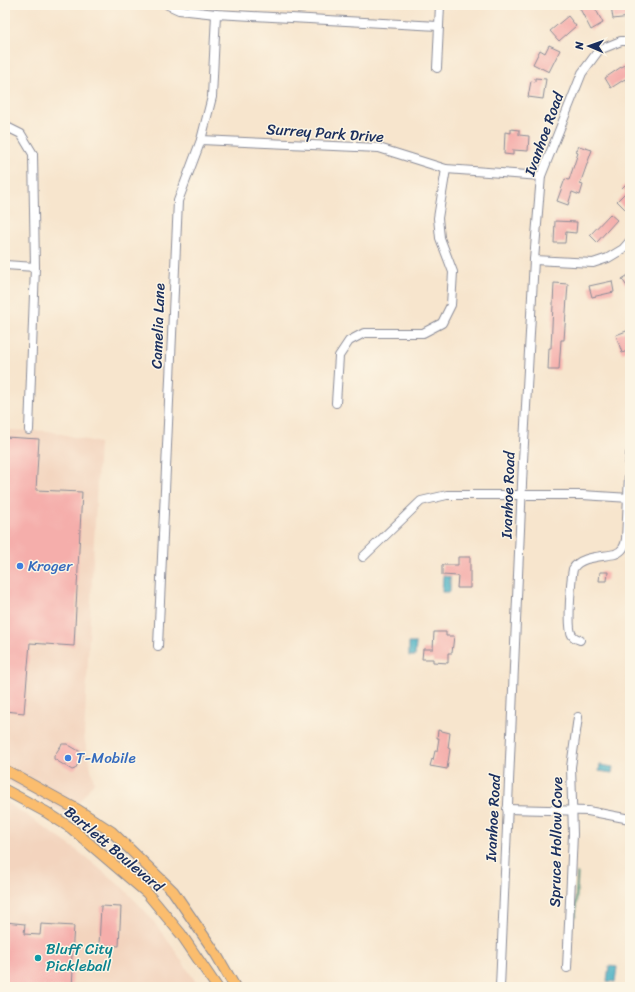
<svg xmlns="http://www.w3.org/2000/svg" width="635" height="992" font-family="Sriracha,sans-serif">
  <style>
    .built { fill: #f3d4be }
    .green { fill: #87d898; stroke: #51847b }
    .water { fill: #44afc3; stroke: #306f90 }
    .building { fill: #f5aeab }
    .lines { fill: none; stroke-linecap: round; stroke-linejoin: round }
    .minor-casing { stroke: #898a96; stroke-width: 10 }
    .major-casing { stroke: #898a96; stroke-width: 12 }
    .minor { stroke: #fff; stroke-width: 8 }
    .major { stroke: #fbbd6e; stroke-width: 10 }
    .shop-dot { fill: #3f7fe0; stroke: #fcf5e5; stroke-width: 1.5 }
    .culture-dot { fill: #0f9aa8; stroke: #fcf5e5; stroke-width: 1.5 }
    .labels { text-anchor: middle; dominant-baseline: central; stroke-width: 3; stroke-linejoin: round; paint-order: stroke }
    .street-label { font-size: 15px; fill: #1b2f5e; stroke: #fcf5e5 }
    .shop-label { font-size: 15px; fill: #366cbe; stroke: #fcf5e5; text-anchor: start }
    .culture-label { font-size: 15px; fill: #0d838f; stroke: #fcf5e5; text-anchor: start }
  </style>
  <rect width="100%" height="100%" fill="#fcf5e5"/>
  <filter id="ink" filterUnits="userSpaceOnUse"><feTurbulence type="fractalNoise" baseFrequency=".025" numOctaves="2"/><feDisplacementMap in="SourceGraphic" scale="8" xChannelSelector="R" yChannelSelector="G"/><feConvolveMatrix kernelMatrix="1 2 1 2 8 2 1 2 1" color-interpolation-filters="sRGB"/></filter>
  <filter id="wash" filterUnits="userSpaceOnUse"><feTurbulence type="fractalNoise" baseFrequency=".012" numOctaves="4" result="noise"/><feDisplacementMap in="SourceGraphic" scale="16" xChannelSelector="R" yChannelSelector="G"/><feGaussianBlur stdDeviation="0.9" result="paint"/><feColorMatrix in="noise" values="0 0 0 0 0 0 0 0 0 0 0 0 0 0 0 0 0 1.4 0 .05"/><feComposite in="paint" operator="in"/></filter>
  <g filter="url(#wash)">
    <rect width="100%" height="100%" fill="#f7e5cd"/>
    <g class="built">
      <polygon points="5,430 49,431 99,443 84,737 94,782 69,816 5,780"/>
      <polygon points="5,802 19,810 78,851 123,888 147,913 174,949 199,987 5,987"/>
    </g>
    <polygon class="green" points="577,873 578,873 576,917 574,917"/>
    <g class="water">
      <polygon points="443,576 450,577 450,592 442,592"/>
      <polygon points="409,643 416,643 415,656 409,656"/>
      <polygon points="600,765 613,767 612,773 599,771"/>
      <polygon points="609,966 617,967 615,982 607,981"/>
    </g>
    <g id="blocks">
      <g class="building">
        <polygon points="578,5 587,5 589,8 594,6 603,23 591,30"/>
        <polygon points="611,5 630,5 630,17 613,19"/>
        <polygon points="568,16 576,26 559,41 550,31"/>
        <polygon points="549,45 560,50 549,72 533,64 540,50 545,53"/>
        <polygon points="624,65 630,74 630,86 625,79 611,88 605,78"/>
        <polygon points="535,78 546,79 543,99 528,97 531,81 535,82"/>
        <polygon points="511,129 519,130 519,135 529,136 528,151 513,150 513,155 504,154 505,132 511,133"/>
        <polygon points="579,146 592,150 580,184 583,185 580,195 572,192 568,205 557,201 565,179 569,180 578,153 576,152"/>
        <polygon points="630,180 630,207 626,210 617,201 626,192 622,188"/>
        <polygon points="610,214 617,220 597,242 590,235"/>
        <polygon points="555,221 577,222 576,233 566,232 565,243 554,243"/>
        <polygon points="630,274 630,291 622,279"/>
        <polygon points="612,281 614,292 592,297 589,286"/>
        <polygon points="554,283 568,284 564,340 561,340 559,370 548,370 549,348 551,348"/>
        <polygon points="629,330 630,333 630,350 622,353 616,335"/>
        <polygon points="5,437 39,439 36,490 82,492 74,646 30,643 24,713 5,711"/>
        <polygon points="458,557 470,557 470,588 457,588 458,576 442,575 442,565 458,565"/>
        <polygon points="600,572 608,572 607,581 599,581"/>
        <polygon points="434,632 446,632 446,636 454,636 452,653 448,653 448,663 433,662 433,659 422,659 423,649 433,649"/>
        <polygon points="438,730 450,733 448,748 450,749 447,769 430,766 432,759 433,760 435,751 437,751 439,738 437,738"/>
        <polygon points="62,744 67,744 84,754 75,769 72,770 54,759 54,756"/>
        <polygon points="101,906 121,907 119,946 99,945"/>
        <polygon points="5,922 25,924 24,934 40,935 41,924 74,926 71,969 73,970 72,987 5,987"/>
      </g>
    </g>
  </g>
  <g filter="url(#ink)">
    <use href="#blocks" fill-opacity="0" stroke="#898a96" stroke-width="1"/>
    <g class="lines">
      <g class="minor-casing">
        <g id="minor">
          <polyline points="168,5 179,10 216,14 438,26"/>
          <polyline points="437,68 440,5"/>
          <polyline points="5,126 21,134 33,154 35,267 29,430"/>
          <polyline points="201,140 379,148 446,169 541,176"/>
          <polyline points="534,260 593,263 608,258 623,249 630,241"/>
          <polyline points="5,265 35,267"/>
          <polyline points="336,403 339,356 349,341 364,333 423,333 442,323 451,305 453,272 440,238 438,218 446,169"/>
          <polyline points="363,557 421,501 447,495 582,495 630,498"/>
          <path d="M580,640C577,639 574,638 572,635C567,628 571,579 573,569C580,556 602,557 615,554C623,551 625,546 626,539L630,454"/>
          <polyline points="158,646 178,201 201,140 212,97 216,14"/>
          <polyline points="507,809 588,811 630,819"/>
          <polyline points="567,968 573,834 571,767 578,717"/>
          <polyline points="500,987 523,461 534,260 541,176 582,73 599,50 621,41 630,41"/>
        </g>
      </g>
      <g class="major-casing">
        <g id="major">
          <polyline points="5,770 78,810 112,832 173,891 216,954 235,987"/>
          <polyline points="5,790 46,812 71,828 147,893 181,934 217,987"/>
        </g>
      </g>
      <use href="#minor" class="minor"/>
      <use href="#major" class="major"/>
    </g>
  </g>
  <g class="shop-dot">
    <circle cx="20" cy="566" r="4"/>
    <circle cx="68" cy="758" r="4"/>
  </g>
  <circle class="culture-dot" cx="38" cy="958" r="4"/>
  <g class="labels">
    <g class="street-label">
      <text transform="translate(325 133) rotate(4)">Surrey Park Drive</text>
      <text transform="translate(544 134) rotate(-70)">Ivanhoe Road</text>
      <text transform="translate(158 326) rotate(-88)">Camelia Lane</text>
      <text transform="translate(508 495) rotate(-88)">Ivanhoe Road</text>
      <text transform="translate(493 818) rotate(-87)">Ivanhoe Road</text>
      <text transform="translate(556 842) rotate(-89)">Spruce Hollow Cove</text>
      <text transform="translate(114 849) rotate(40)">Bartlett Boulevard</text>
    </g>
    <g class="shop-label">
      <text x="28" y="566">Kroger</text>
      <text x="76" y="758">T-Mobile</text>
    </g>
    <g class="culture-label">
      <text x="46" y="949">Bluff City<tspan x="46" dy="17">Pickleball</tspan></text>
    </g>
  </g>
  <rect width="635" height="992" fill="none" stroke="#fcf5e5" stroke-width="20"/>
  <g transform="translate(589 46) rotate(272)" stroke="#fcf5e5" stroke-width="3" paint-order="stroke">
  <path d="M0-3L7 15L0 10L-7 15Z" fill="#1b2f5e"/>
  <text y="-6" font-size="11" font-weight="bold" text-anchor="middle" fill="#1b2f5e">N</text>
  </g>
</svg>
